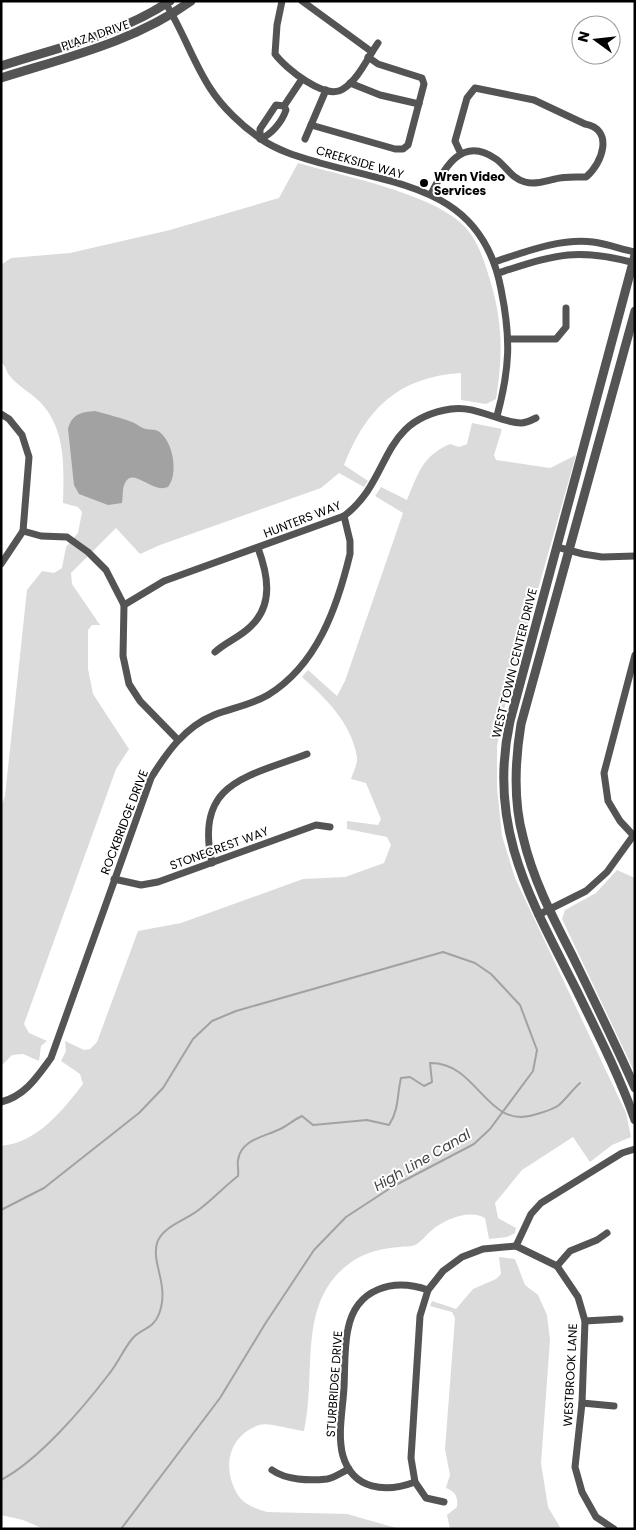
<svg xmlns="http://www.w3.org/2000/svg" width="636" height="1530" font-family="Poppins,sans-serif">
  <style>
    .green { fill: #dbdbdb }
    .water { fill: #a2a2a2 }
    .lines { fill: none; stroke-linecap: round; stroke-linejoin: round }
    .stream { stroke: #a2a2a2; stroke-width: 2 }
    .minor { stroke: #545454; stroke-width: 7 }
    .tertiary { stroke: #545454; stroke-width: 9 }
    .poi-dot { fill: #000; stroke: #fff; stroke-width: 2 }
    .labels { text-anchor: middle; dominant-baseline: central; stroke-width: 4; stroke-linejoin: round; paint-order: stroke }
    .street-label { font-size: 12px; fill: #000; stroke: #fff }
    .poi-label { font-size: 12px; font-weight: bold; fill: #000; stroke: #fff; text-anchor: start }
    .water-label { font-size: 14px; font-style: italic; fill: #434343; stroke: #fff }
  </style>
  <rect width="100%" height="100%" fill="#fff"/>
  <g class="green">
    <path d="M298,163C343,176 436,194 466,228C479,243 484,261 490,280C503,323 503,355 496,399L486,404L461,400V373C398,377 366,409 344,465L368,481L364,487L339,473L321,488L160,545L140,554L116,528L71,573L72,584L100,625H92L88,630V669L93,694L129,749L116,769L24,1024L29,1033L47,1041L41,1046L39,1061L23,1054L12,1055L1,1066V807L5,796L27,590L42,571L54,573L62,568L66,547L78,533L82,512L78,507L63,503C64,468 66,430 41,403C32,393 17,386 9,375C6,371 6,366 1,362V265L11,258L70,253L170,230L279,198Z"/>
    <path d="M472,423L502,429L494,455L496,460L550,468L576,455L505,706L497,746V788L502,836L515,878L626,1113L631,1137L612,1145L590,1162L573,1137L522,1170L495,1203L498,1218L516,1228L515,1233L507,1237L489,1239L485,1218C470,1209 445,1219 432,1230C427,1234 421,1242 415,1245C411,1247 404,1246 400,1247C384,1248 370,1251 356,1259C294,1298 318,1370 304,1431C292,1430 269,1422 259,1425C227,1436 222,1470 238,1495C244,1505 257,1509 267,1512L347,1514L400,1529H44L23,1520L1,1515V1146C37,1143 63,1110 83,1084L80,1074L61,1061L66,1051L65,1041L84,1050L90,1049L97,1042L138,931L181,923L303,879L345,877L384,863L391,845L387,837L347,829V821L378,825L381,819L366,783L351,779C353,773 358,763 357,757C351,722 326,699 302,677L308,670L337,696L345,681L403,513L375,496L381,487L407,500C418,474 422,456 450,444L459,447L467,444Z"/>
    <polygon points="617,870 635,878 635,1073 562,919 565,910 596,893"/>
    <path d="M499,1257L515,1259L525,1285L538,1295L547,1315L550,1340L541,1463L548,1507L561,1529H450L447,1515L457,1507C458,1497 456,1492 446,1488L450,1475L445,1449L455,1318L452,1312L430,1306L432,1301L456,1309L473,1289L496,1279L501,1274Z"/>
  </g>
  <path class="water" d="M95,411C107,414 121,418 132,422C137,424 141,428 146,429C151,430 154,429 158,431C173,440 179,474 168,487C152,494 133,466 125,483C122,489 123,497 122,503L108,505L79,494L74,485L68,429C72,414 81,412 95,411Z"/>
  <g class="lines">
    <g class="stream">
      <polyline points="1,1210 44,1188 139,1113 163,1088 193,1039 212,1021 236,1011 443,952 475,963 491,974 520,1005 537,1050 533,1071 490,1129 474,1144 392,1187 346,1217 314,1250 265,1324 220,1398 121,1529"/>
      <path d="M1,1480C39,1460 83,1408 109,1374C118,1363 123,1350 132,1339C141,1328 153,1330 159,1314C170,1285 151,1264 157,1243C163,1225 188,1220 201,1208C214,1198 225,1186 238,1176C239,1170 237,1165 238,1160C241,1140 263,1137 278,1130C286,1127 293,1120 302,1116L313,1125L367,1120L389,1125C399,1110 397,1095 401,1078L410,1077L424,1086L432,1082L430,1063C479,1062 486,1132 537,1114C544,1112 554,1109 559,1105C566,1099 573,1089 580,1083"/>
    </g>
    <g class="minor">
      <path d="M282,1L277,25L275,54C285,68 326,101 343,89C358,80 368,57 378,43"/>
      <polyline points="302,1 372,52"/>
      <path d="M166,4C183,31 193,62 210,88C222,107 242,126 261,139C278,151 300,157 320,163C403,186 482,189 501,289C511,338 510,368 497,416"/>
      <polyline points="350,83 380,95 419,104"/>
      <path d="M276,105L284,106L286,110C282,122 271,135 260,139V129Z"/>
      <polyline points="284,106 302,79"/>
      <polyline points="311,125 395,149 403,149 408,145 424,84 422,78 378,64 368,57"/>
      <polyline points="305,139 326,90"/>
      <path d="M431,194C444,168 462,135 496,159C507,167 511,178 525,182C536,185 545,181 555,179C565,176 576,177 586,177C603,163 614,129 585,124L534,100L475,88L467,98L455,141L461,154"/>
      <path d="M494,262C525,252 560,238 593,242C607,244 621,249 635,252"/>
      <path d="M498,273C555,255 575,247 635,263"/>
      <polyline points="509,339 556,339 566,327 566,308"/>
      <polyline points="1,414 9,419 22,435 29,457 23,531 1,564"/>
      <polyline points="23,531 41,536 67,537 88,552 106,570 124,605 123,656 129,684 140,701 178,740"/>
      <polyline points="557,547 583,554 602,557 635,556"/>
      <path d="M124,605L164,581L344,516C393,479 378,420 451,409C475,405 498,422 521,423C526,423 532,420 536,418"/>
      <path d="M215,652C226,642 240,637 250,627C274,605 268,575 258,548"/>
      <polyline points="635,655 604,773 608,801 620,821 635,837"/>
      <path d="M212,863C194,782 247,777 307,754"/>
      <polyline points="114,879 141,885 158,882 316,825 330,827"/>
      <polyline points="538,915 586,891 607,872 633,836"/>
      <path d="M1,1102C25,1096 37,1077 51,1058L151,778C167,752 185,727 214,715C232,708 251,705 268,695C317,665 337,608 350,554V541L344,516"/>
      <polyline points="516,1246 531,1214 541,1203 622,1153 635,1149"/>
      <polyline points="557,1266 570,1251 597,1240 607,1233"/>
      <polyline points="585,1321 620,1319"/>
      <polyline points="582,1403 614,1406"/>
      <path d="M272,1470C286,1480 309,1481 327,1479C334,1478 342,1472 349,1469"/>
      <path d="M415,1482C386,1493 353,1490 343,1456C337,1435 343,1408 344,1387C345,1368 344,1347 348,1329C356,1288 393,1278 428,1290"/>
      <polyline points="444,1502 426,1498 415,1482 411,1458 420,1316 428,1290 443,1271 462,1257 483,1249 516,1246 557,1266 578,1297 585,1321 582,1403 575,1467 582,1492 596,1517 614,1529"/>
    </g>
    <g class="tertiary">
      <path d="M1,66C59,47 119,35 170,1"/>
      <path d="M1,78C67,57 134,42 191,1"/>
      <path d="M635,255L510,721C487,827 530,898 576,989C597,1032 619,1075 635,1120"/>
      <path d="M635,311L521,724C515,761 513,800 523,837C533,880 553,918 573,957C594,1000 615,1043 635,1088"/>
    </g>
  </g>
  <circle class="poi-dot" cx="424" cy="183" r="5"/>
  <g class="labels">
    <g class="street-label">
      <text transform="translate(95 35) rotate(-19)">PLAZA DRIVE</text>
      <text transform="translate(360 162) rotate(16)">CREEKSIDE WAY</text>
      <text transform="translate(302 519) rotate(-21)">HUNTERS WAY</text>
      <text transform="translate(514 663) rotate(-76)">WEST TOWN CENTER DRIVE</text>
      <text transform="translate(124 822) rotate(-69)">ROCKBRIDGE DRIVE</text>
      <text transform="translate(219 848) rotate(-20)">STONECREST WAY</text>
      <text transform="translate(570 1375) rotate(-87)">WESTBROOK LANE</text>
      <text transform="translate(334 1384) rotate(-86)">STURBRIDGE DRIVE</text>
    </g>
    <g class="poi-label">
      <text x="434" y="176">Wren Video<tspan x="434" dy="14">Services</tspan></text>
    </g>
    <g class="water-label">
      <text transform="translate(422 1160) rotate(-30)">High Line Canal</text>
    </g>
  </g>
  <rect width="636" height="1530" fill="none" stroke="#000000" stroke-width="5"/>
  <g transform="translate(596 40) rotate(285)"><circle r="24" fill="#ffffff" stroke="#999999"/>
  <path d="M0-4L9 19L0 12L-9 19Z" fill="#000000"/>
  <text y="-8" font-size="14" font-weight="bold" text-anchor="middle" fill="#000000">N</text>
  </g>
</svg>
